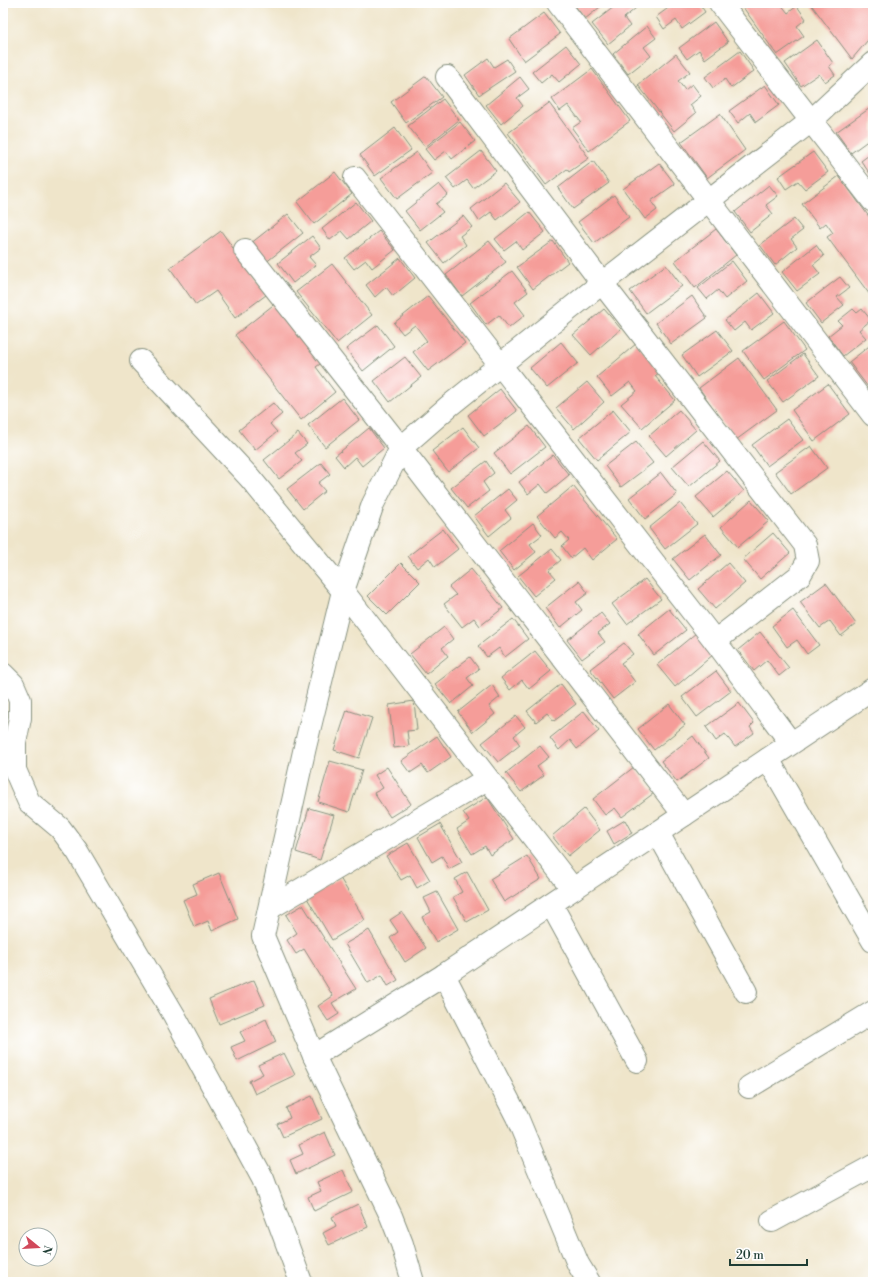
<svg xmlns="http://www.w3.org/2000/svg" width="876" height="1285" font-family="'Libre Bodoni',serif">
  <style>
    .building { fill: #f59d99 }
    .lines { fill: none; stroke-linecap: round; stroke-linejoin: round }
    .street-casing { stroke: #87917f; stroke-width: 24 }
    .street { stroke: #fff; stroke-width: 22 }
  </style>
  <rect width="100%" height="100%" fill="#fff"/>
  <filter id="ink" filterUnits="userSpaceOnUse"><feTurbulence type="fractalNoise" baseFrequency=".025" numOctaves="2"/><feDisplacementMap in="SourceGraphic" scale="8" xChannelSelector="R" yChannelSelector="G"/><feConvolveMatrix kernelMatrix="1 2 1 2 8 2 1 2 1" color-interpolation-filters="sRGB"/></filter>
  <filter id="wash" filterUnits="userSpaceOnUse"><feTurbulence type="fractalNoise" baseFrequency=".012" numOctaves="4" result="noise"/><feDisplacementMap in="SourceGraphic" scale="16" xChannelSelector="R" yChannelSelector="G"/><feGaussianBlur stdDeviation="0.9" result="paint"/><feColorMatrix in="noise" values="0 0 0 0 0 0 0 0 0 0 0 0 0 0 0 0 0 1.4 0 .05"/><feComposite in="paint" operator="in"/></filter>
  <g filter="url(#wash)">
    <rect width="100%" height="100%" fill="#efe5ca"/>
    <g id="blocks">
      <g class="building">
        <polygon points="573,3 605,3 585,19"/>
        <polygon points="619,3 631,3 636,8 624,18 630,26 608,44 592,24"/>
        <polygon points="675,3 699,3 705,12 682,29 676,20 664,29 656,17"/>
        <polygon points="740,3 776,3 777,5 780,3 788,13 797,6 806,19 797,26 804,36 777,55"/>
        <polygon points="810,3 873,3 873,34 852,59"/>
        <polygon points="544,13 560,34 524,61 509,39"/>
        <polygon points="714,22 728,42 705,59 699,50 687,59 679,48"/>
        <polygon points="647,26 656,38 644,47 651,56 628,74 613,54"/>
        <polygon points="817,40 833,63 829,66 835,75 825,82 819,74 801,86 785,63"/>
        <polygon points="566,45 581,64 559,82 552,74 541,83 532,72"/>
        <polygon points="740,51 754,71 731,88 725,79 713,88 705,77"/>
        <polygon points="676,54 690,72 678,81 685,90 692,84 701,96 690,105 696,113 674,131 638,85"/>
        <polygon points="488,58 494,67 507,59 515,71 479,95 465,75"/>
        <polygon points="592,69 630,121 589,151 572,128 581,122 568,105 560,111 552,99"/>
        <polygon points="426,76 442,97 406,123 391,102"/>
        <polygon points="520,77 529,89 517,98 523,106 501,124 486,105"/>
        <polygon points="765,85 779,105 756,122 750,113 738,123 729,111"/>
        <polygon points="443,99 459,120 425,147 408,126"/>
        <polygon points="549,103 589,158 569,172 567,169 546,185 508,133"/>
        <polygon points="873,106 873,137 851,153 836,132"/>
        <polygon points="720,114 745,150 707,178 681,142"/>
        <polygon points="460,122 475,141 452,159 446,151 434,160 425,149"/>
        <polygon points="395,128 411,150 375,176 360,155"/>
        <polygon points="481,151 496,171 473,188 467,180 455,189 446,178"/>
        <polygon points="417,152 432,173 397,199 381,178"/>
        <polygon points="813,152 828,172 805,189 798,181 786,189 778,177"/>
        <polygon points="873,152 873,178 861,161"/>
        <polygon points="593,161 609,183 573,209 558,188"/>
        <polygon points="659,163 675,184 651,201 657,210 645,219 623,189"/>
        <polygon points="335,172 352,194 314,224 297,202"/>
        <polygon points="839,176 873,222 873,299 827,237 833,233 826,223 820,228 802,204"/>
        <polygon points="504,183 520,202 497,220 491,212 479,221 471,209"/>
        <polygon points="439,184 448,195 436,204 443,212 420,230 405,211"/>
        <polygon points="769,185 778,196 766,205 773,214 750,232 735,212"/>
        <polygon points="614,195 629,217 594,243 578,222"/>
        <polygon points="356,202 371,221 349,239 342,231 330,240 322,229"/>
        <polygon points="529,212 545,232 522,250 516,241 504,250 495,239"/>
        <polygon points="288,214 303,233 265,263 250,244"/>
        <polygon points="463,216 472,227 460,236 466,245 444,263 428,243"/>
        <polygon points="794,219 803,230 791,239 797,247 775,265 760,245"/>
        <polygon points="716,229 736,255 695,288 675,261"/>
        <polygon points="221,231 266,295 235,318 216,291 196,305 170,268"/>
        <polygon points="379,231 395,250 372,268 366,260 354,269 345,258"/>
        <polygon points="312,236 321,248 309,257 316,265 293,283 278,263"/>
        <polygon points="489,241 506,262 462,296 446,275"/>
        <polygon points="553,241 568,262 533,289 517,267"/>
        <polygon points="816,245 824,256 813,265 820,274 797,291 782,272"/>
        <polygon points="400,258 415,278 393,296 386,287 375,297 366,285"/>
        <polygon points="732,261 747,281 725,299 718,290 707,299 698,288"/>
        <polygon points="332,264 372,315 337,343 296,292"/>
        <polygon points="666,265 682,286 646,313 630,291"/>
        <polygon points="512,271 528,292 515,302 525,315 509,328 499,315 486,325 470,303"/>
        <polygon points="840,277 849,288 837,297 844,305 821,323 806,303"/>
        <polygon points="759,293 774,313 751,330 745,322 734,331 725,320"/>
        <polygon points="428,296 465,343 428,371 413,352 427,341 415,325 403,334 394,323"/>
        <polygon points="692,296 707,318 671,344 656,323"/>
        <polygon points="277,302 324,361 316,367 335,392 301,420 235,335"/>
        <polygon points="604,309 621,329 591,355 573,335"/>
        <polygon points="853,309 857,313 862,309 871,320 859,330 866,338 843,356 828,336 842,325 838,321"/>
        <polygon points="784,321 805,350 764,380 743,351"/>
        <polygon points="378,325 394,346 363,371 346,349"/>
        <polygon points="717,330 733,351 697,377 682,355"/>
        <polygon points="561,342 578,363 547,388 530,368"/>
        <polygon points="637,343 660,372 655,376 675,400 642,428 621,404 637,391 630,382 612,396 597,377"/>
        <polygon points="873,343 873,383 868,387 849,362"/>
        <polygon points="803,354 819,376 783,402 767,381"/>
        <polygon points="405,357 421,377 390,402 374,381"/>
        <polygon points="739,358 777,410 736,440 699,388"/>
        <polygon points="587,382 604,402 574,429 556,408"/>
        <polygon points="828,384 850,414 814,441 792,410"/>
        <polygon points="500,389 517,411 484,436 468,415"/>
        <polygon points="342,398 359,420 325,447 308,425"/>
        <polygon points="273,403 282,414 270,424 277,432 255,450 239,430"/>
        <polygon points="613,410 631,432 597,460 579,438"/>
        <polygon points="679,410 696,430 666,456 649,436"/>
        <polygon points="787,419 803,440 767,466 752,445"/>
        <polygon points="529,426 545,447 510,474 494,453"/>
        <polygon points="463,427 479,448 448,472 432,451"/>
        <polygon points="369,428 384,448 362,466 355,457 344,467 335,456"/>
        <polygon points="298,433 307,444 295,453 302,461 279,479 264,460"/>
        <polygon points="703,441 720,461 689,487 672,467"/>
        <polygon points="636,442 653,463 621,487 605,466"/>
        <polygon points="811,446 827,468 791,494 775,472"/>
        <polygon points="553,455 569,475 547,493 540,484 528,494 519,482"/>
        <polygon points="486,461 494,473 483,482 489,491 467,508 451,488"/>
        <polygon points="321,463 330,474 318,483 325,491 303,509 287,489"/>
        <polygon points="727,471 744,491 713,517 696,497"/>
        <polygon points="661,473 677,494 645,519 629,498"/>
        <polygon points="573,486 617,539 592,560 583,548 571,558 562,546 569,540 562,532 555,538 537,516"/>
        <polygon points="508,489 517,500 505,510 511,518 489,536 474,516"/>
        <polygon points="751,500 769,521 738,547 721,527"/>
        <polygon points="680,503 697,524 665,549 649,528"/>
        <polygon points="533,523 542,535 530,544 536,552 514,570 499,551"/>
        <polygon points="443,529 458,549 435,567 429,558 417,568 408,556"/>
        <polygon points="773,533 790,553 760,579 743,559"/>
        <polygon points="705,534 721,555 690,580 673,559"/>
        <polygon points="552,549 561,560 549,570 556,578 534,596 518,576"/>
        <polygon points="401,563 420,582 387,615 368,596"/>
        <polygon points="728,563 745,583 715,609 698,589"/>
        <polygon points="471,569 503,608 480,626 474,618 462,627 444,604 456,595 449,587"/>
        <polygon points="645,579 661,599 627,624 612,604"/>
        <polygon points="579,581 588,593 576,602 582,610 560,628 545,608"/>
        <polygon points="826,583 856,624 841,636 830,621 820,628 800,602"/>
        <polygon points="669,609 686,630 654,655 638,634"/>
        <polygon points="793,610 819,645 807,654 797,640 787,647 772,626"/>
        <polygon points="601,613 610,624 598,633 605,642 582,659 567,640"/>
        <polygon points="513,619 528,639 505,657 499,648 487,657 478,646"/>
        <polygon points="444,627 453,639 442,648 448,656 426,674 410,654"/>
        <polygon points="760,632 789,668 779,676 767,660 754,671 738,650"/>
        <polygon points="696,633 714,654 675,687 657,665"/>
        <polygon points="624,643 633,654 621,663 635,682 613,699 590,669"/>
        <polygon points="535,651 551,671 529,689 522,680 510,690 501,678"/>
        <polygon points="470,657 479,669 467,678 473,686 451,704 435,684"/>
        <polygon points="716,671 731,691 697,717 682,697"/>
        <polygon points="561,684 576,704 554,721 547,713 536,722 527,711"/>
        <polygon points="492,685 500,697 489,706 495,714 473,732 458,712"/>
        <polygon points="414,701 417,730 407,731 409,746 394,748 389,705"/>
        <polygon points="739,703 754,723 750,727 754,733 735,747 725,734 716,741 706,727"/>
        <polygon points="669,704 685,725 654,750 638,729"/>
        <polygon points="347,710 372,718 359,758 334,750"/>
        <polygon points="584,711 599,731 577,749 570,740 559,750 550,738"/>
        <polygon points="516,716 525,727 514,736 520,745 498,762 482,743"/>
        <polygon points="437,736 451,757 428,773 422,765 410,773 401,761"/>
        <polygon points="693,736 709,758 677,782 661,761"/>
        <polygon points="540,746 549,757 537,766 544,775 521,792 506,773"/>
        <polygon points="330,761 362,770 349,812 318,802"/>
        <polygon points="387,767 411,804 390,817 374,793 383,788 375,775"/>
        <polygon points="634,767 654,793 622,817 615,808 605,815 593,799"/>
        <polygon points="487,797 514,839 490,855 485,846 472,854 457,829 469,821 463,812"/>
        <polygon points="309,808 334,815 320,860 296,852"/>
        <polygon points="584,809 600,830 568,856 552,836"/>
        <polygon points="625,820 632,833 614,844 607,831"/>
        <polygon points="440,824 462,862 449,869 442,856 432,862 418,837"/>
        <polygon points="408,843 430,880 417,888 410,875 401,880 386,856"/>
        <polygon points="527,856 541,879 504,902 490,879"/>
        <polygon points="467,872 488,910 467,922 453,897 462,892 455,879"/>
        <polygon points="219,873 238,919 212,931 208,921 194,927 183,900 197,894 193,884"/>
        <polygon points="340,878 365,920 332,940 307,898"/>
        <polygon points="437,892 458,929 436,942 422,917 431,912 424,898"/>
        <polygon points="303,905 356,989 332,1003 339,1014 328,1021 318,1006 333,996 304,949 296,954 287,940 297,933 286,915"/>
        <polygon points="402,912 426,948 405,962 390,938 398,932 390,920"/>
        <polygon points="369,930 398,980 388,986 382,975 368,983 345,944"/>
        <polygon points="254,980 265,1005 219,1024 209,999"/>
        <polygon points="266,1019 276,1042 237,1061 231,1047 245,1041 240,1032"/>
        <polygon points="284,1053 295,1075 255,1094 249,1081 263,1074 258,1065"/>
        <polygon points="312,1096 322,1119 283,1137 277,1124 290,1118 286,1108"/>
        <polygon points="325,1132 335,1155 296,1174 290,1160 303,1154 299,1145"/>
        <polygon points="343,1170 353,1192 314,1211 308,1197 321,1191 317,1182"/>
        <polygon points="358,1204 368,1227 329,1245 323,1233 336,1226 332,1217"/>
      </g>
    </g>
  </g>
  <g filter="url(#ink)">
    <use href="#blocks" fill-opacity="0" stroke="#87917f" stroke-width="1"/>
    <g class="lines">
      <g class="street-casing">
        <g id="street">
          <polyline points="558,3 873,415"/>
          <polyline points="720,3 873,201"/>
          <polyline points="447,77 602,283 805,545 808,561 800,575 715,641"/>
          <polyline points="355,178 715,641 791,743"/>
          <polyline points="245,250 401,448 684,815"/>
          <polyline points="141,361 250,478 343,591 573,889"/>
          <polyline points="3,674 13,684 20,700 20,718 15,743 15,770 29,802 60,828 77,851 174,1015 263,1179 301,1282"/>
          <polyline points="768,759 873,941"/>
          <polyline points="658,833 746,992"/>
          <polyline points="551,904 637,1061"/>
          <polyline points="270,908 487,779"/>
          <polyline points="444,975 517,1117 578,1264 589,1282"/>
          <polyline points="314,1056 444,975 873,689"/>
          <polyline points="749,1087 873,1012"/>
          <polyline points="772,1221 873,1166"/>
          <polyline points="413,1282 402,1244 391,1216 314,1056 263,936 305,747 343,591 373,504 401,448 449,406 602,283 811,121 873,63"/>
        </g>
      </g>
      <use href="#street" class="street"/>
    </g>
  </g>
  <rect width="876" height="1285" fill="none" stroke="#fff" stroke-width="16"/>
  <g transform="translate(38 1247) rotate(108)"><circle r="19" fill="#ffffff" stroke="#a5b1ae"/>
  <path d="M0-3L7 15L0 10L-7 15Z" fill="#d1495b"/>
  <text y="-6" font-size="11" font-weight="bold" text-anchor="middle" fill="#1f3d34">N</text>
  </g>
  <path d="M730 1259v6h77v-6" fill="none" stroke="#1f3d34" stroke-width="2"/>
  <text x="736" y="1259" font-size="12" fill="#1f3d34" stroke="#ffffff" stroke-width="3" paint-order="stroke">20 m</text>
</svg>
